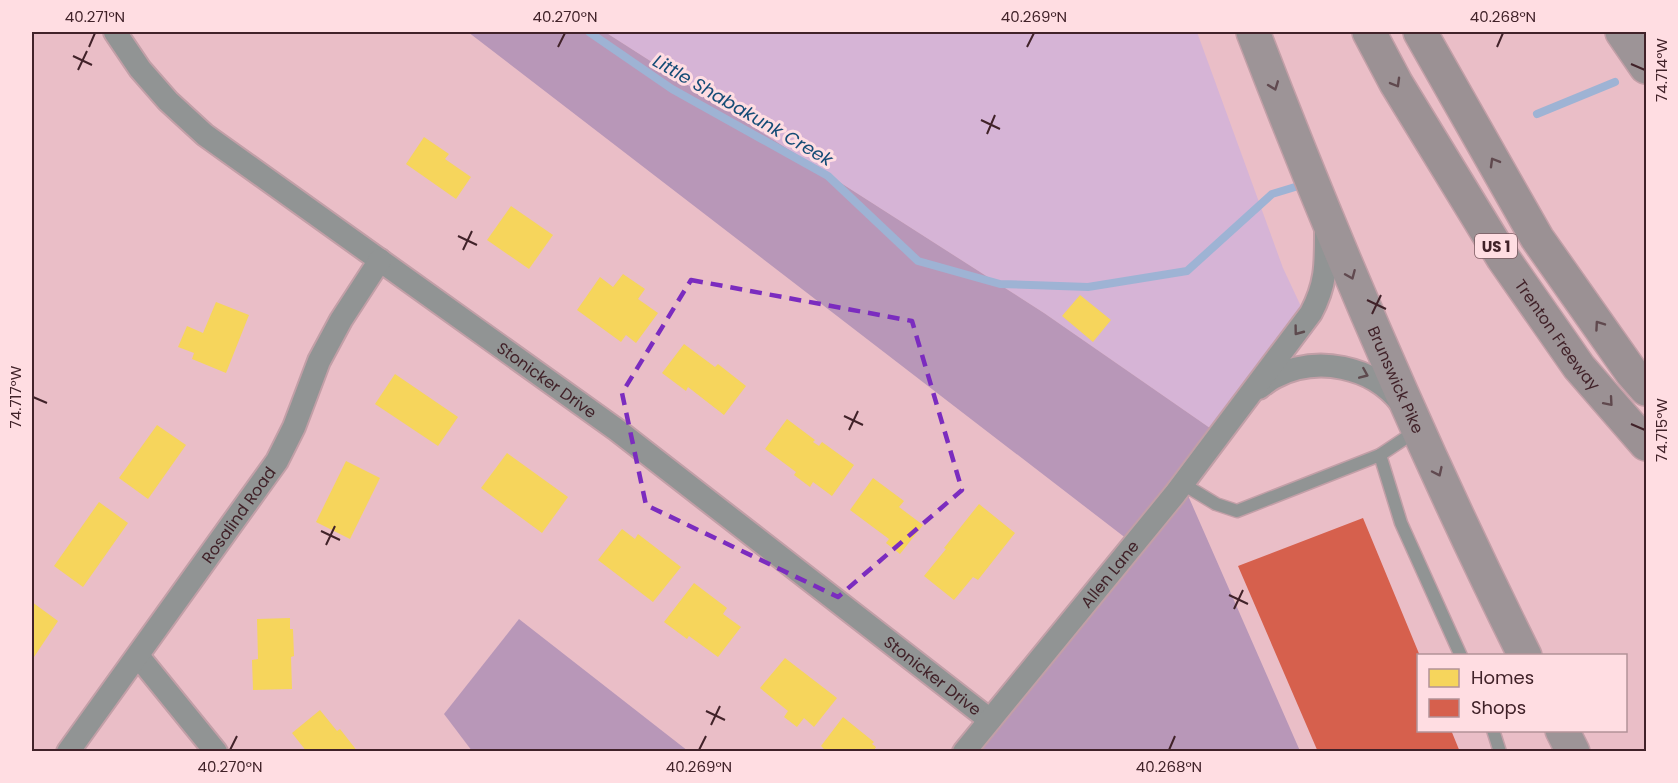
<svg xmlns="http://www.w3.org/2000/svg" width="1678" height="783" font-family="Poppins,sans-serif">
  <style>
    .green { fill: #d6b4d6 }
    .forest { fill: #b897b8 }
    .homes { fill: #f6d55c }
    .shops { fill: #d6604d }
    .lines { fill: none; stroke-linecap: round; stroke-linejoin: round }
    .stream { stroke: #9eb3d4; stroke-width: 8 }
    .lane-casing { stroke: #c29fa7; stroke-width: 15 }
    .street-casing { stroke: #c29fa7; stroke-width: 26 }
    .primary-casing { stroke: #c29fa7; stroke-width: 36 }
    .highway-casing { stroke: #c29fa7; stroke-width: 36 }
    .lane { stroke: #919494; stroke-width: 12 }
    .street { stroke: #919494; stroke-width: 22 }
    .primary { stroke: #9d9497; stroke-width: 33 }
    .highway { stroke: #9b9194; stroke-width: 33 }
    .oneway { stroke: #60494e }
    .oneway2 { stroke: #614a50 }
    .oneway3 { stroke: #5d4a4e }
    .marked { fill: none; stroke: #7b2cbf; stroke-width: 4.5; stroke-dasharray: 12 8; stroke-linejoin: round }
    .ticks { fill: none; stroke: #412229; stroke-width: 2 }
    .labels { text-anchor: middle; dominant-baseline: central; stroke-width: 6; stroke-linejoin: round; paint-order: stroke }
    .shield { fill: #ffdde2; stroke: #7a5a60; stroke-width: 1.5 }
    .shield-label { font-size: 15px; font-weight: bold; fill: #412229 }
    .street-label { font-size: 16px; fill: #412229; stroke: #ffdde2 }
    .water-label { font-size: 18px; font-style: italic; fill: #154c76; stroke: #ffdde2 }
    .neatline { fill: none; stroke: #412229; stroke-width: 2 }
    .ticks-label { font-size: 15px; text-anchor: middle; fill: #412229 }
  </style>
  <rect width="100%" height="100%" fill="#eabec7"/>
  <polygon class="green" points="605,32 1197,32 1283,268 1313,332 1278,376 1220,435 1044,313"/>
  <g class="forest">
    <polygon points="468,32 605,32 1044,313 1220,435 1183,484 1300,751 975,751 1140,549"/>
    <polygon points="519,619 688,751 472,751 444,714"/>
  </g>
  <g class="homes">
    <polygon points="424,137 449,154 445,159 471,177 456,199 406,164"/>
    <polygon points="511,206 553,235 529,269 487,240"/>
    <polygon points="623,274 645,289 638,299 658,313 636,343 626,335 621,342 577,310 600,277 613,287"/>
    <polygon points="1080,295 1111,320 1093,342 1062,316"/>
    <polygon points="216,302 249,315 226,373 192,359 194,353 178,347 187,326 203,333"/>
    <polygon points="684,344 715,367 718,364 746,386 724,415 688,387 686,391 662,373"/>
    <polygon points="395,374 458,417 438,446 375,404"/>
    <polygon points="787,419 815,440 813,442 819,446 822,442 854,465 832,496 813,482 810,487 794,475 796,472 765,449"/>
    <polygon points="157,425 186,445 148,499 119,478"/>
    <polygon points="507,453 568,497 542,533 481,488"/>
    <polygon points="346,461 380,478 350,539 316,522"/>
    <polygon points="873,478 904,501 899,507 923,525 900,554 886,543 889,539 850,510"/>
    <polygon points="99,502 128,523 83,587 54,566"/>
    <polygon points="979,504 1015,533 978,580 973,577 954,600 924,576 946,549 944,548"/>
    <polygon points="622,529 635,539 638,534 681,567 653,602 598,560"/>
    <polygon points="694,583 727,608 723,614 741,627 718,657 689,636 687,639 664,622"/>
    <polygon points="32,602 58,621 32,660"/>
    <polygon points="290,618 290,629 293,629 294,656 291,657 292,689 253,690 252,660 258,659 257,619"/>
    <polygon points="785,658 837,698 814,727 804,718 797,727 784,717 788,711 760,688"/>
    <polygon points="320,710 337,731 340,729 358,752 307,752 292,733"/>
    <polygon points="843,717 874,742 872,744 876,747 873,752 827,752 821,746"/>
  </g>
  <polygon class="shops" points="1363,518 1420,656 1418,656 1418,730 1451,730 1460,752 1318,752 1238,566"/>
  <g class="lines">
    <g class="stream">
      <polyline points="589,32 672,89 828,176 918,261 1000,284 1088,287 1187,271 1272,194 1305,184"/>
      <polyline points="1537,114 1615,82"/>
    </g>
    <g class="lane-casing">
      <g id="lane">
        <polyline points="1380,455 1401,523 1461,656"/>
        <polyline points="1183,484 1216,504 1237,511 1380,455 1416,431"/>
        <polyline points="1493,730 1500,752"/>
      </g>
    </g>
    <g class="street-casing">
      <g id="street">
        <path id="s1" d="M115,32L140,69L168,101L205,135L617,430L990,720"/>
        <path d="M1259,388C1264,384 1269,380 1275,377C1317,355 1372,366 1401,403"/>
        <polyline points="138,656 216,752"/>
        <path id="s2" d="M68,752L277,461L294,427L319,361L341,320L380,260"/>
        <path id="s3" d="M964,752L1175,494L1311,313C1327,283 1326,262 1326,230"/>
      </g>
    </g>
    <g class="primary-casing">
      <g id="primary">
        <path id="s4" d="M1253,32C1334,243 1424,453 1525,656"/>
        <polyline points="1622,32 1646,67"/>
        <polyline points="1562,730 1573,752"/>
      </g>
    </g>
    <g class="highway-casing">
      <g id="highway">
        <path id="s5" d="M1369,32L1396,83L1503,258L1579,367L1646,444"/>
        <polyline points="1420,32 1537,238 1632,373 1646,389"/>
      </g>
    </g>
    <use href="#lane" class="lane"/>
    <use href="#street" class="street"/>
    <use href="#primary" class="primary"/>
    <use href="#highway" class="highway"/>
  </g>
  <defs><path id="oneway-chevron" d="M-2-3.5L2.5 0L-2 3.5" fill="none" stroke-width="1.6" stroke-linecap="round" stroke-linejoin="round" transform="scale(1.5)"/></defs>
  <g class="oneway">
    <use href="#oneway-chevron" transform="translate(1396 83) rotate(60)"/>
    <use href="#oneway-chevron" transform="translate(1494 162) rotate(-120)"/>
    <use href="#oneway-chevron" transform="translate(1599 325) rotate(-125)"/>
    <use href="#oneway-chevron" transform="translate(1609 402) rotate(49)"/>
  </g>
  <g class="oneway2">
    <use href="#oneway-chevron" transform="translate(1274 86) rotate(69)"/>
    <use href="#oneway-chevron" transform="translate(1351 275) rotate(67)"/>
    <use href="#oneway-chevron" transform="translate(1438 472) rotate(65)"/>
  </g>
  <g class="oneway3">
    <use href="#oneway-chevron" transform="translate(1298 331) rotate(127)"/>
    <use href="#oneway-chevron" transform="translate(1364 374) rotate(23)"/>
  </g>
  <path class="marked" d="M691,280L912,321L962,490L838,597L646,505L622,393Z"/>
  <path class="ticks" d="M89,47L95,33M558,47L565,33M1027,47L1034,33M1497,47L1503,33M73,56L92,65M1631,64L1645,70M78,70L87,51M981,120L1000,129M987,134L995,115M458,236L477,245M463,250L472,231M1367,300L1386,309M1372,314L1381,295M33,397L47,403M844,416L863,425M1631,424L1645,430M849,430L858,411M321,531L340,540M326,545L335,526M1229,595L1248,604M1234,609L1243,590M706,711L725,720M711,725L720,706M230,750L237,736M699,750L706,736M1169,750L1175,736"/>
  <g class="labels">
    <rect class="shield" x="1475" y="234" width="42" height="24" rx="4.5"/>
    <g class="shield-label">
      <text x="1496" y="246">US 1</text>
    </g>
    <g class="street-label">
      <text stroke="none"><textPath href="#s5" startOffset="357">Trenton Freeway</textPath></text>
      <text stroke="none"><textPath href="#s4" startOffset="376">Brunswick Pike</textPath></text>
      <text stroke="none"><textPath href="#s1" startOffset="558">Stonicker Drive</textPath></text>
      <text stroke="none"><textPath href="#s2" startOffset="292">Rosalind Road</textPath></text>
      <text stroke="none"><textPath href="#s3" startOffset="230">Allen Lane</textPath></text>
      <text stroke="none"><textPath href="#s1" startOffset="1044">Stonicker Drive</textPath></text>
    </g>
    <g class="water-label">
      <text transform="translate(743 110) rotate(30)">Little Shabakunk Creek</text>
    </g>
  </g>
  <rect width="1678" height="783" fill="none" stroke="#ffdde2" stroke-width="66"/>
  <rect x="1417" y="654" width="210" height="78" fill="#ffdde2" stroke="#b39298" stroke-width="1.5"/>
  <rect x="1429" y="669" width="30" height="18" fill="#f6d55c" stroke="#b39298" stroke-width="1.5"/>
  <text x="1471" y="684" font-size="18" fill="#412229">Homes</text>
  <rect x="1429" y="699" width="30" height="18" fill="#d6604d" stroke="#b39298" stroke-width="1.5"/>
  <text x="1471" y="714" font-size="18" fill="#412229">Shops</text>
  <rect x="33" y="33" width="1612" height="717" class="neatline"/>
  <g class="ticks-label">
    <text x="95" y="22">40.271°N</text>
    <text x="565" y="22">40.270°N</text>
    <text x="1034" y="22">40.269°N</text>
    <text x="1503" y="22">40.268°N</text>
    <text transform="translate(1662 70) rotate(-90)" y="5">74.714°W</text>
    <text transform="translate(16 397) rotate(-90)" y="5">74.717°W</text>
    <text transform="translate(1662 430) rotate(-90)" y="5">74.715°W</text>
    <text x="230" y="772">40.270°N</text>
    <text x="699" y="772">40.269°N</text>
    <text x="1169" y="772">40.268°N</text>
  </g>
</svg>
